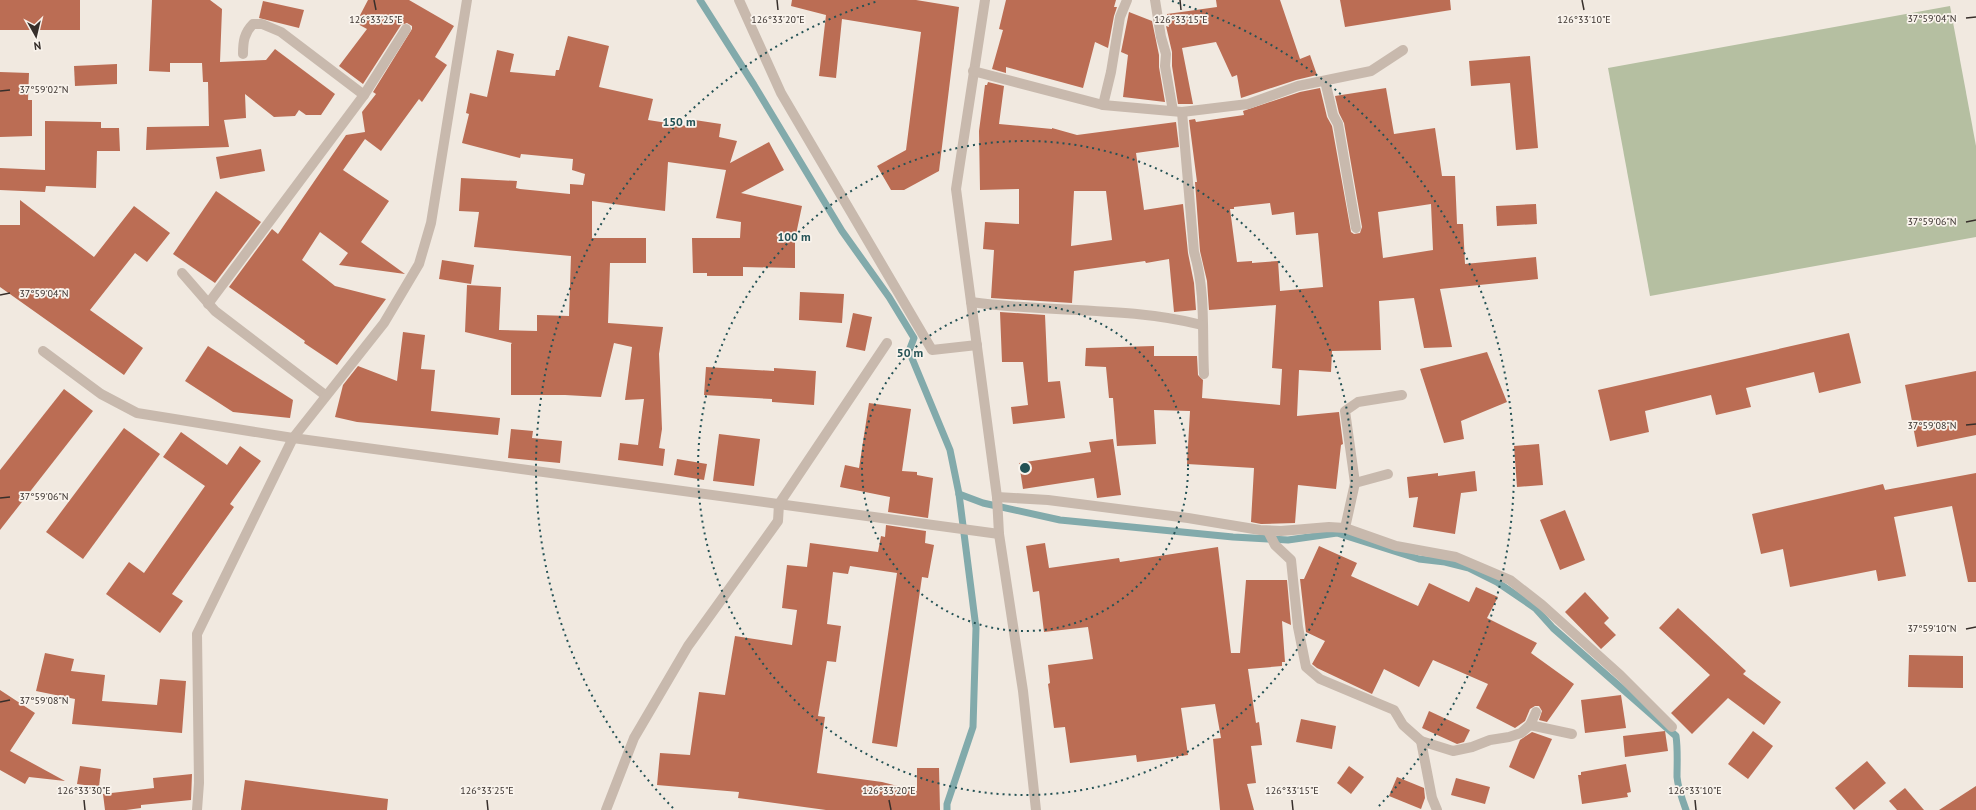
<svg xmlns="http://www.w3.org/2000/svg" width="1976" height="810" font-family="'PT Sans',sans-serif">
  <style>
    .green { fill: #b5bfa1 }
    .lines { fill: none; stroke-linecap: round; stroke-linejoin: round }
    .stream { stroke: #82aaab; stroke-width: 7 }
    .building { fill: #bb6d54; fill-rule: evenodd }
    .minor { stroke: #c8b9ad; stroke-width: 10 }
    .ticks { fill: none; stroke: #372f2b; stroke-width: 1.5 }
    .ring { fill: none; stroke: #245255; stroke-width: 2; stroke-dasharray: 2 4 }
    .ticks-label { font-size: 10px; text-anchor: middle; fill: #372f2b; stroke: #f9f3ec; stroke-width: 3.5; stroke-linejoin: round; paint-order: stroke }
    .centre { fill: #245255; stroke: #f9f3ec; stroke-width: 2 }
    .ring-label { font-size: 12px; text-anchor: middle; font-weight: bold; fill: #245255; stroke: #f9f3ec; stroke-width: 3.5; stroke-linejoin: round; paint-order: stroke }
  </style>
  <rect width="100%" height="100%" fill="#f1e9e0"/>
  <polygon class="green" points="1950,6 1976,146 1976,237 1650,296 1608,68"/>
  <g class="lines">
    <g class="stream">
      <polyline points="700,0 754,85 842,231 889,297 914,338 909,351 950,450 959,494 976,628 973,727 947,804 947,810"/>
      <path d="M959,494L983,503L1060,520L1233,537L1288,540L1337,533L1419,559L1445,562L1469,568L1497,582L1535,608L1553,628L1676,736C1678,750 1677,763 1677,777C1678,788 1682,799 1686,810"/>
    </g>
  </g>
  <g class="building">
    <rect x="0" y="0" width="80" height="30"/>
    <polygon points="152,0 210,0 222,9 220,62 266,60 275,49 335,94 321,115 306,115 299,110 295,116 274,117 245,94 246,118 224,120 229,147 146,150 147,127 209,126 208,82 203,82 202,63 170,63 170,72 149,71"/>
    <polygon points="368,0 409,0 454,26 435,57 447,65 422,102 419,99 381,151 365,139 343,170 389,201 361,242 405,274 339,265 348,253 320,232 302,260 335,286 386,299 337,365 304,343 305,341 229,287 272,229 278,234 346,135 365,132 362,112 376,94 373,92 412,29 412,26 407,23 401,25 363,84 339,66 367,29 356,23"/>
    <polygon points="792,0 916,0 959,7 939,171 904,190 891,190 877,166 906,150 921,32 842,19 836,78 819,76 826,15 791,6"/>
    <polygon points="1006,0 1116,0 1114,7 1117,7 1114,16 1108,48 1095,42 1083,88 1006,67 1006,73 992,69 1003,30 999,29"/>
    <polygon points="1216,0 1280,0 1300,59 1310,55 1317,75 1296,80 1241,98 1237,75 1232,77 1216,42 1182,48 1193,104 1178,104 1172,66 1172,52 1166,26 1169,27 1167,14 1217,7"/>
    <polygon points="1340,0 1450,0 1451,10 1345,27"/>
    <polygon points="263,1 304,10 299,28 259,18"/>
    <polygon points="1129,12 1152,21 1159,55 1159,67 1165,102 1123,97 1128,55 1121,52"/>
    <polygon points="568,36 609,46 599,87 653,99 648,120 687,126 688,119 721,124 719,137 737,141 730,163 769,142 784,170 741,193 802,206 795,239 795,268 743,267 743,276 707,276 707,273 693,273 692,238 740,238 741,222 716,218 726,170 668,162 665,211 592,201 592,238 646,238 646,263 610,263 608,323 663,327 659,354 662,429 659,448 665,449 663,466 618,460 620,443 638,445 644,399 625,400 632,347 614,343 601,397 565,395 511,395 511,344 512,343 465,332 467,285 501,287 499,330 537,331 537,315 569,316 571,256 474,247 479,212 459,211 461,178 517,181 516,188 520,189 570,194 570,184 583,185 585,174 572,170 573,159 521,154 520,158 462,143 469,114 466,113 470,93 487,97 497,50 514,54 510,72 555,76 556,70 559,70"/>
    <polygon points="1530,56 1538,148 1516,150 1510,83 1471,86 1469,61"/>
    <polygon points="117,64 117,84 75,86 74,66"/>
    <polygon points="0,72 29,73 28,100 32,100 32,136 0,137"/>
    <path d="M988,82L1004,86L999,124L1052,129V128L1077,135L1176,122L1179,147L1136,153L1144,210L1183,204L1188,253L1194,283L1196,310L1174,312L1169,259L1146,263L1145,261L1074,271L1072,303L991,298L994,250L983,249L985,222L1019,224V189L980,190L979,131L985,85H987ZM1074,191H1106L1112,240L1071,246Z"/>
    <path d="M1320,88L1327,117L1332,126L1351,232L1354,234L1360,233L1362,227L1344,123L1339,113L1335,96L1386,88L1394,134L1435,128L1442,176H1455L1457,224H1463L1465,264L1536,257L1538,279L1440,289L1452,347L1424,348L1414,298L1379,301L1381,350L1332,351L1331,372L1299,370L1297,416L1339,412L1343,444L1341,445L1336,489L1298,485L1295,523L1261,524L1251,522L1254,468L1187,464L1190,411L1154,410L1156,444L1117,446L1113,398H1109L1106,367L1085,366L1086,348L1154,346V356H1197L1198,375L1203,380L1202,398L1280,405L1282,369L1272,368L1276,305L1209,310L1207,281L1200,251L1195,182H1197L1189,120L1195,119L1196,122L1244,115L1243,111L1300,92ZM1270,203L1272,215L1294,212L1296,235L1318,233L1323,287L1280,291L1278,261L1252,263V261L1237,262L1230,209H1234V207ZM1431,204L1433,250L1383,258L1378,212Z"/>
    <polygon points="45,121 101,122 101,128 119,128 120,151 97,151 96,188 46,186 45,192 0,190 0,168 45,170"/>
    <polygon points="261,149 265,171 220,179 216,157"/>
    <polygon points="216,191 261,222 215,283 173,254"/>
    <polygon points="20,200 94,257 134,206 170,233 147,262 135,253 90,310 143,348 124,375 0,287 0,225 20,225"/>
    <polygon points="1536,204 1537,224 1497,226 1496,206"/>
    <polygon points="442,260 474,265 471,284 439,279"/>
    <polygon points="800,292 844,294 842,323 799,320"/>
    <polygon points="1000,312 1045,315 1048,382 1060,381 1065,418 1013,424 1011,407 1028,405 1023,362 1002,362"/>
    <polygon points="853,313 872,317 865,351 846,347"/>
    <polygon points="403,332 425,335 421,369 435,370 431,411 500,418 498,435 357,422 335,417 343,385 358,366 397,381"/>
    <polygon points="1849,333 1861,383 1819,393 1814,372 1746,388 1751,407 1716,415 1711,395 1645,411 1649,432 1610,441 1598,390"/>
    <polygon points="208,346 293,400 290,418 233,412 185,381"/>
    <polygon points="1487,352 1507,402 1461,421 1464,439 1444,443 1420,369"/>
    <polygon points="706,367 774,371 774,368 816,371 814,405 772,402 772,399 704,395"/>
    <polygon points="1976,371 1976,435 1917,447 1905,385"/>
    <polygon points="64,389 93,411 0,530 0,470"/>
    <polygon points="869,403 911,409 902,471 917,472 917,475 933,478 928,518 888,512 890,497 840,487 845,465 859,468"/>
    <polygon points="124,428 160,454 83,559 46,532"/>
    <polygon points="511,429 533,431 532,438 562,441 560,463 508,458"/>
    <polygon points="181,432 227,465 240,446 261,461 230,504 234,507 172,594 183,601 160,633 106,594 129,562 144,573 205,486 163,457"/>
    <polygon points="719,434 760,439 754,486 713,481"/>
    <polygon points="1113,439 1121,495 1097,498 1094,478 1023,489 1019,463 1091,452 1089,442"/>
    <polygon points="1539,444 1543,485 1517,487 1514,446"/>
    <polygon points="677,459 707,464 704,480 674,475"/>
    <polygon points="1475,471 1477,491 1461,493 1455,534 1413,527 1418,497 1409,498 1407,477 1438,473 1438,476"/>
    <polygon points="1976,473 1976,582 1968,582 1952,506 1894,517 1906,576 1878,581 1876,570 1790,587 1783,549 1761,554 1752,514 1883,484 1885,490"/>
    <polygon points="1565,510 1585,560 1560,570 1540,520"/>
    <polygon points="886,525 926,531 925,543 934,545 928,578 922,577 897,747 872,743 897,573 850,566 848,574 833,572 827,624 841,626 836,662 827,661 818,716 825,717 817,773 882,782 917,791 917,768 939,768 940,810 826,810 738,798 739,792 657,785 660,753 690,755 699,692 725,695 735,636 792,645 797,610 782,608 787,565 807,567 810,543 878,552 881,536 885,537"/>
    <polygon points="1045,543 1049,568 1119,558 1120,562 1218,547 1231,653 1240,653 1246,580 1287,580 1291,625 1282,621 1285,662 1282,662 1282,666 1248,669 1256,723 1259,722 1262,745 1251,746 1256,783 1247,784 1254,810 1220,810 1213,739 1221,738 1215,704 1181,708 1188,755 1137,762 1136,755 1070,763 1065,727 1054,728 1048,684 1050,683 1048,665 1093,659 1088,627 1044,632 1039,591 1033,592 1026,546"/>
    <polygon points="1319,546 1357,563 1351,576 1418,606 1429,583 1469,602 1476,587 1498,597 1487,618 1537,643 1531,653 1574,684 1547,722 1539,720 1542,711 1539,706 1535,706 1530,709 1525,721 1515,728 1476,708 1488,684 1433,660 1419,687 1384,669 1372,694 1317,668 1312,664 1325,641 1306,632 1300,579 1304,579"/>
    <polygon points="1585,592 1609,618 1604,623 1616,635 1601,649 1565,612"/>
    <polygon points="1678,608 1746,671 1743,674 1781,702 1764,725 1728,698 1692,734 1671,713 1710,675 1659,628"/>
    <polygon points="45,653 74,659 71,671 105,675 102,701 157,705 160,679 186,681 182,733 72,724 75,699 36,691"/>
    <polygon points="1909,655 1963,656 1963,688 1908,687"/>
    <polygon points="0,690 35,713 10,751 65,781 29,777 25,784 0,770"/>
    <polygon points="1621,695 1626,728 1585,733 1581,700"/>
    <polygon points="1429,711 1470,730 1464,742 1457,744 1422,728"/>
    <polygon points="1301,719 1336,726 1332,749 1296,742"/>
    <polygon points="1665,731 1668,751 1625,757 1623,736"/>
    <polygon points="1753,731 1773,746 1748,779 1728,764"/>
    <polygon points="1532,732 1552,739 1534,779 1509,767 1520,740"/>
    <polygon points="1867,761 1886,783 1854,810 1835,788"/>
    <polygon points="1626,764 1631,792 1627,793 1628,797 1582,804 1578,775 1581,775 1581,772"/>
    <polygon points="80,766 101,769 99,787 77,784"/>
    <polygon points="1349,766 1364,777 1351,794 1337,783"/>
    <polygon points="192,774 191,800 141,805 141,808 126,810 105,810 103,794 154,788 153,778"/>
    <polygon points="1397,777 1424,788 1425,798 1421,809 1389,796"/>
    <polygon points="1456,778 1490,787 1485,804 1451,795"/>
    <polygon points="245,780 388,799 387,810 241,810"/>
    <polygon points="1976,786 1976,810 1939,810"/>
    <polygon points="1905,788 1924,810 1897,810 1889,801"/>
  </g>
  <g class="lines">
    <g class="minor">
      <polyline points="739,0 781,93 932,350 977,345"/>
      <polyline points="985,0 956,189 997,497 999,534 1023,691 1036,810"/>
      <polyline points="1155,0 1161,37 1166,54 1165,66 1173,111"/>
      <path d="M243,54C243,42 244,33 253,24H262L281,32L364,95"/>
      <polyline points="973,71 1103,105 1182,112 1248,104 1298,86 1371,71 1403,50"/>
      <polyline points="1325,81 1333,115 1338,124 1356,228"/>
      <polyline points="1103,105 1111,72 1120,17 1127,0"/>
      <path d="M1182,112L1194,252C1206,292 1202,332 1204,374"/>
      <polyline points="182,273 215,311 325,395"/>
      <path d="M971,302C1047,313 1127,306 1202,325"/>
      <polyline points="208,304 364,95 406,29"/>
      <polyline points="43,351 101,394 137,413 293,438 999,534"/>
      <polyline points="1355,483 1388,474"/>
      <polyline points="997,497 1048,500 1188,518 1260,530 1281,531 1329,527 1345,528 1396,546 1456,557 1510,580 1542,605 1620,675 1672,727"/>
      <polyline points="1345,528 1355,483 1345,411 1358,402 1402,395"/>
      <polyline points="1268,531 1275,545 1291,560 1298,627 1306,667 1320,679 1394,710 1403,725 1421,741 1453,751 1472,747 1490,740 1509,737 1521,733 1530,725 1536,712"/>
      <polyline points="1530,725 1572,734"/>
      <polyline points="1421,741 1432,798 1437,810"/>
      <polyline points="197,810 199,783 197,634 293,438 384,323 419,264 431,223 467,0"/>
      <polyline points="606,810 634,738 688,646 778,521 779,504 887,343"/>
    </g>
  </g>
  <path class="ticks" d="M374,0L376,10M777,0L778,10M1180,0L1181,10M1582,0L1584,10M1966,18L1976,17M0,91L10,90M1966,222L1976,220M0,295L10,293M1966,425L1976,424M0,498L10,497M1966,629L1976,627M0,702L10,700M84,800L85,810M487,800L488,810M889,800L891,810M1292,800L1293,810M1695,800L1696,810"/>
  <g class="ring">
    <circle cx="1025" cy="468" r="163"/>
    <circle cx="1025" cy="468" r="327"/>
    <path d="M673 808A490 490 0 0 1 878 1M1172 1A490 490 0 0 1 1377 808"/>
  </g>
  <g class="ticks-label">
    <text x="1932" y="22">37°59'04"N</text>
    <text x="376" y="23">126°33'25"E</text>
    <text x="778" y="23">126°33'20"E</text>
    <text x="1181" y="23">126°33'15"E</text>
    <text x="1584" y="23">126°33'10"E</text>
    <text x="44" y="93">37°59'02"N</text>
    <text x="1932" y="225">37°59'06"N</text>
    <text x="44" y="297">37°59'04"N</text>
    <text x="1932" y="429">37°59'08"N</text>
    <text x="44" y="500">37°59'06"N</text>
    <text x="1932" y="632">37°59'10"N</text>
    <text x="44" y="704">37°59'08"N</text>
    <text x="84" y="794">126°33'30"E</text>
    <text x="487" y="794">126°33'25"E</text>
    <text x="889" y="794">126°33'20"E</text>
    <text x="1292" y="794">126°33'15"E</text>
    <text x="1695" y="794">126°33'10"E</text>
  </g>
  <circle cx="1025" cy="468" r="6" class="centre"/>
  <g class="ring-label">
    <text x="679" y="126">150 m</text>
    <text x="794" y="241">100 m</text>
    <text x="910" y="357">50 m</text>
  </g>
  <g transform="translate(36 36) rotate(172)" stroke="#f9f3ec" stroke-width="3" paint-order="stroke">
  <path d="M0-3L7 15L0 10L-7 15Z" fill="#372f2b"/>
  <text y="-6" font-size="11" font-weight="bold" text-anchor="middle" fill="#372f2b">N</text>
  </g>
</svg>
